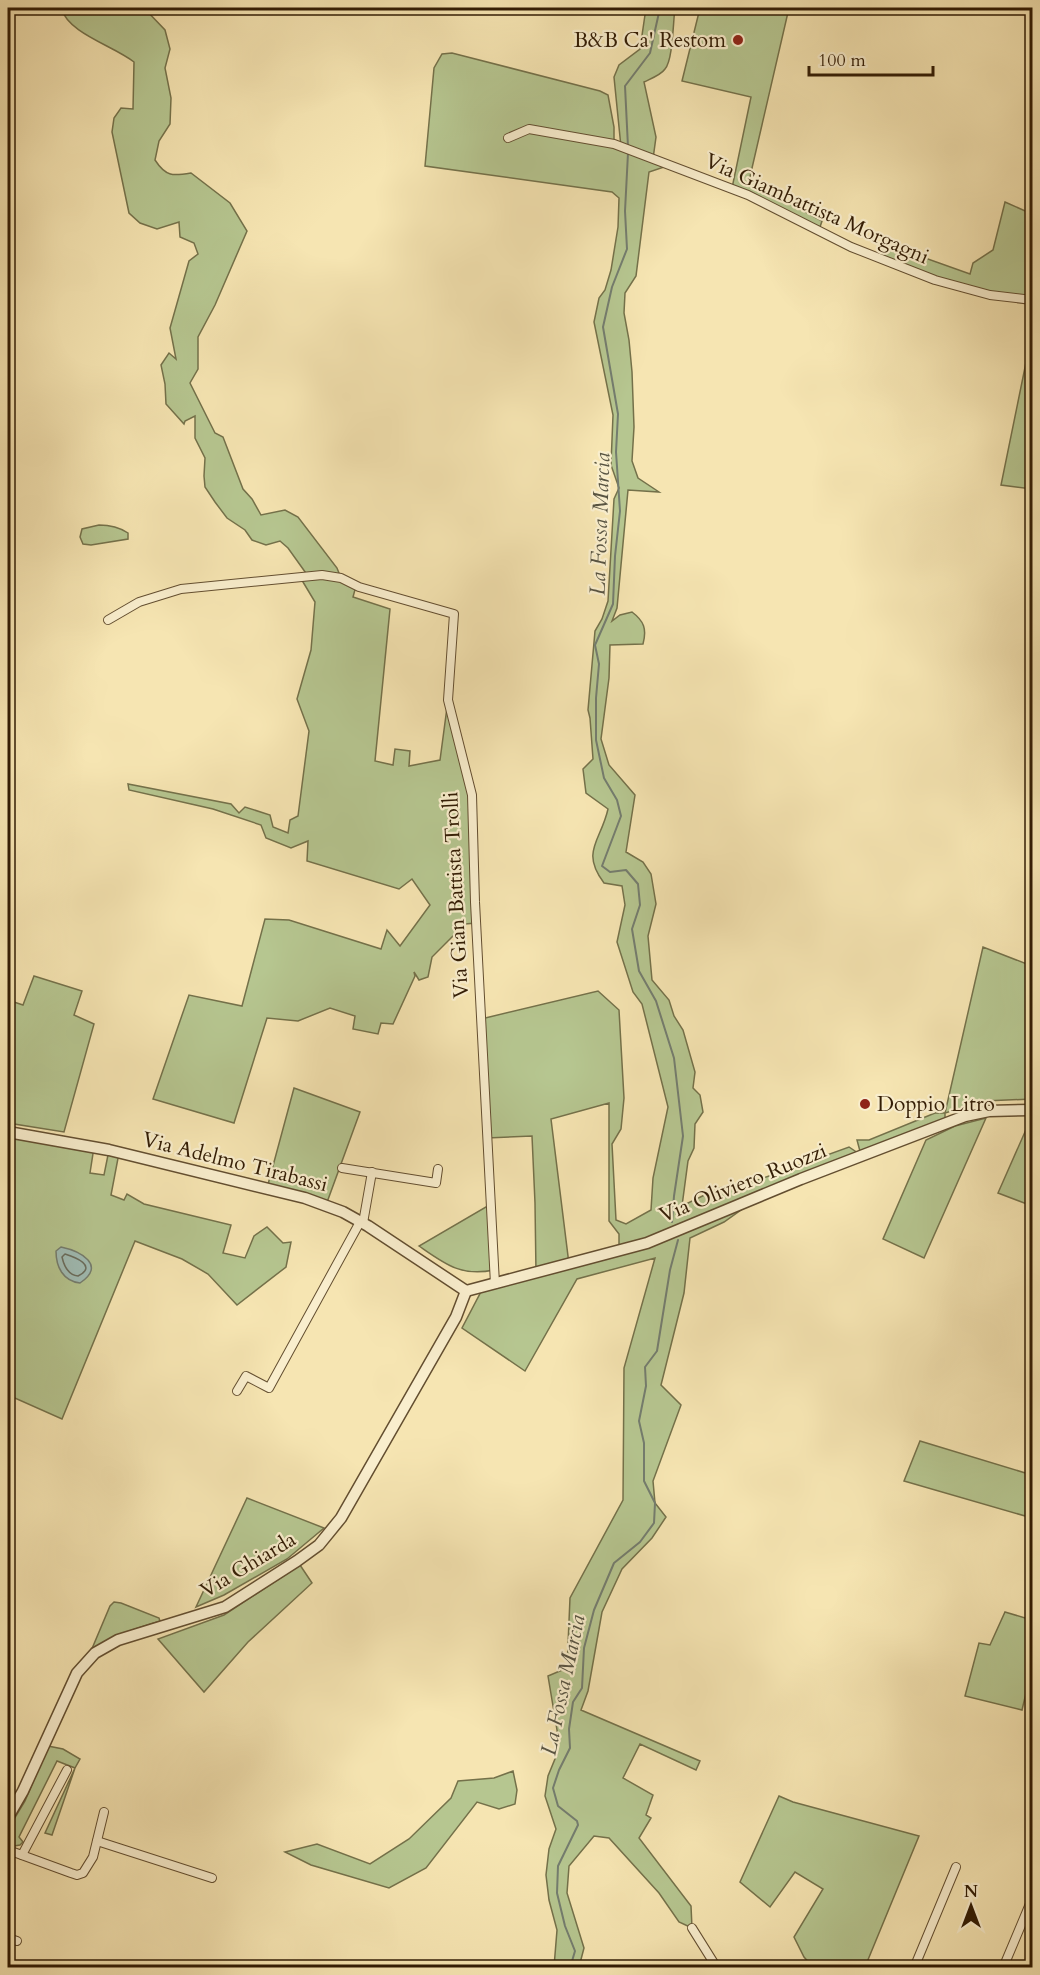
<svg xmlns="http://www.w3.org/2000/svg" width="1040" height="1975" font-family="Cardo,serif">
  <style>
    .green { fill: #b6c690; stroke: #74714a; stroke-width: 1.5; fill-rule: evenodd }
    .water { fill: #a0bdb6; stroke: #747d6f; stroke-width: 1.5 }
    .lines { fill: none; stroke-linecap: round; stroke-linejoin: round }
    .shore { stroke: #696c5d; stroke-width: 1.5 }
    .stream { stroke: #747d6f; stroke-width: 2 }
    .minor-casing { stroke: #634e30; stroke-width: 10 }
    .tertiary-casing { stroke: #634e30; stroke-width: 13 }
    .minor { stroke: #f9eecd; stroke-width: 8 }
    .tertiary { stroke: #f9eecd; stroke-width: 10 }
    .poi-dot { fill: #8f2418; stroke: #f9eecd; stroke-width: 2 }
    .labels { text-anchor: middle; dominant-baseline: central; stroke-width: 4.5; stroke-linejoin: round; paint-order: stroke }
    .poi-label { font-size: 21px; fill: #321c04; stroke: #f9eecd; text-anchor: end }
    .street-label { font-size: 21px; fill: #321c04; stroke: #f9eecd }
    .water-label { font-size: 22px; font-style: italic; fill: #585442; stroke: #f9eecd }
  </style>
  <rect width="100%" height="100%" fill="#f6e5b2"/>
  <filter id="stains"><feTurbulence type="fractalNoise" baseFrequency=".00333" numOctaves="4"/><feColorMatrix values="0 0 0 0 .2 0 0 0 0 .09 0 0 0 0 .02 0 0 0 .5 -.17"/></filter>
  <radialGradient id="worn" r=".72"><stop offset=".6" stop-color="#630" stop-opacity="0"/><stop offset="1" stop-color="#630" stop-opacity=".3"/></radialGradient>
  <g class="green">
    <path d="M61,8H144L165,30L170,49L165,68L171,98L170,124L159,141L155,160C166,177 173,176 191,173L230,203L247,231L215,305L198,337V369L190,383L215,433L223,437L243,489L252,499L261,515L285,510L298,517L337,568L341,578L356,586L353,597L390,609L375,761L393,765L395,749L410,751L409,766L440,760L448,700L472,795L476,923L465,924L432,957L428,977L419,980L414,972L415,976L393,1024L381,1023L378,1034L353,1029L355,1016L330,1008L298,1021L267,1018L234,1123L153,1099L189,995L242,1006L265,919L289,920L381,949L387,930L400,946L430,905L412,879L399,889L307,861L308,841L291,848L266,838L261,825L213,809L129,790L128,784L231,804L239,813L245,807L270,815L273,827L288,833L290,820L298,816L309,731L297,699L311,650L315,602L300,577L308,576L288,548L280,541L266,545L252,540L245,530L227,518L215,502L205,487L204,476L205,458L195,438V416L185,421L184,424L166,404L165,384L161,365L169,353L176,359L170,328L189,261L198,254L194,243L180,237L179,222L157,229L140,223L129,213L112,132L114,118L121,108L133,109L134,62C112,45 69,34 61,8Z"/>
    <path d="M646,8H675C673,22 673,60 665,69C661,75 650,79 644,82L656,137L653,159L670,165L649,172L636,276L625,293L624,313L629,340L632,372L634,427L632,461L638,478L659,492L628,490L617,608L612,621L620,615L632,612C644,621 647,629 643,644L610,645L609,678L601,739L609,765L635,795L626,852L643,862L651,874L656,904L648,936L652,980L669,1000L674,1016L683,1030L695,1072L693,1088L700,1095L703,1112L695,1124L694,1148L688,1161L682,1206L719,1188L755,1181L849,1147L861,1155L857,1140H869L935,1113H945L983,947L1032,966V1099L984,1101L945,1113V1124L758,1198L724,1222L690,1238L684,1293L661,1385L681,1405L653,1481L655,1503L666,1517L652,1538L622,1569L602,1612L588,1691L581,1710L700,1761L696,1770L640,1744L623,1778L653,1795L646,1815L651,1818L639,1838L691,1906L692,1928L679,1922L659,1893L609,1838L594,1836L569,1866L567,1893L584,1948L579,1967H554L557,1930L549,1900L546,1875L549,1849L556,1829L545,1796L548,1776L557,1754L558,1736L548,1676L567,1668L570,1598L623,1500L624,1368L655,1258L577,1279L525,1371L462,1328L483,1288L536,1273L535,1203L532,1136L487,1138L481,1019L598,991L619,1010L624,1098L621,1129L612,1144L616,1220L626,1224L651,1210L653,1178L668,1107L642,1004L633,992L617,942L625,905L622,886L604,883C580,851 601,841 608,809L586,793L583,769L593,759L590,718L588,710L595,631L602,619L608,601L614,499L619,488L611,465L613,415L594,322L599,298L605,290L611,270L618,227L619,198L612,192L425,166L434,68L442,54L452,53L600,91L608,95L614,127V144L621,147L614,77L619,65L640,49ZM609,1103V1221L619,1234V1251L569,1264L551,1119Z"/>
    <polygon points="700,8 789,8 749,181 822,221 819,230 732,188 751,97 682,81"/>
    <polygon points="1005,202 1032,214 1032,300 990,295 877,257 883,243 970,274 973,263 993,250"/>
    <polygon points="1032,333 1032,489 1001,485"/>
    <path d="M99,525C110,525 119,527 128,533V539L91,545L83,544L80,537L82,529Z"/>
    <polygon points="34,976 82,991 74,1015 94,1024 64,1132 8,1123 8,1000 23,1005"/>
    <polygon points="294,1088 360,1112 326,1205 267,1188"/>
    <polygon points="1032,1116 1032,1206 998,1193"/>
    <polygon points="986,1118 924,1258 883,1239 926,1140 955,1126"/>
    <polygon points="8,1132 94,1147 90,1173 104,1175 109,1150 119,1153 111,1195 124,1200 127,1194 144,1204 231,1225 223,1253 245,1258 254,1236 267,1227 283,1243 291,1242 286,1267 237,1305 208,1274 182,1259 135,1241 62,1419 8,1395"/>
    <path d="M491,1204L494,1270C461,1277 445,1264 419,1246Z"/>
    <polygon points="920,1441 1032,1475 1032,1518 904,1481"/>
    <polygon points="247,1498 324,1528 287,1559 224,1595 196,1607"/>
    <polygon points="300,1565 312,1583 248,1642 204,1692 158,1639 224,1615"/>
    <path d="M114,1602L121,1603L159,1618L160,1621C135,1629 112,1635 91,1651L110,1606Z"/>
    <polygon points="1005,1612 1032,1620 1032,1694 1026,1693 1022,1710 965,1696 979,1643 990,1645"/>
    <polygon points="48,1746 63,1749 80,1759 75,1768 52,1835 45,1833 75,1768 57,1761 19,1837 23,1842 20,1845 14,1846 8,1842 8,1829 25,1801"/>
    <polygon points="513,1771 517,1790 515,1804 499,1809 477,1802 426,1868 389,1888 311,1865 285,1852 317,1844 370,1864 409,1839 451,1798 458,1781 494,1778"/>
    <polygon points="779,1796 793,1802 919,1836 865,1967 813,1967 804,1957 794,1937 823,1889 795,1872 770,1907 740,1882"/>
  </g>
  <path class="water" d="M61,1247C80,1251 107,1265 80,1283C63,1281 56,1267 56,1251Z"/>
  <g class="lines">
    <path class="shore" d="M65,1254C75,1257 98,1266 78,1276C68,1275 64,1266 62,1257Z"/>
    <g class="stream">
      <polyline points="628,147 625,86 650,53 660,8"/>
      <polyline points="628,153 625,211 627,249 612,287 603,327 618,414 616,452 620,511 615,556 613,604 595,645 599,664 596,698 596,740 604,778 617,800 621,816 602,866 610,872 626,870 638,884 640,905 632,929 639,971 656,1001 674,1058 683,1136 674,1196 672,1222"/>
      <polyline points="570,1968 575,1951 565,1926 557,1893 558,1866 578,1825 577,1821 558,1806 553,1788 559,1770 570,1748 569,1729 573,1702 582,1688 584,1648 594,1610 614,1563 640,1542 654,1523 655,1503 644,1481 644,1443 639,1421 646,1386 645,1367 657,1351 670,1270 678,1240"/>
    </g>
    <g class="minor-casing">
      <g id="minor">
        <polyline points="508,138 529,129 614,144 748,195 851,247 935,280 990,295 1032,300"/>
        <polyline points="108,620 139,602 181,589 322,575 341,578 359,587 454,614 448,700 472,795 475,902 495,1284"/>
        <polyline points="342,1168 436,1183 438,1169"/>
        <polyline points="363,1223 372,1172"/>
        <polyline points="237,1391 246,1376 269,1388 360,1222"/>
        <polyline points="97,1841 212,1878"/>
        <polyline points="8,1850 71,1873 77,1875 83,1873 93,1857 104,1812"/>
        <polyline points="22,1855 67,1770"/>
        <polyline points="692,1928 717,1968"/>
        <polyline points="8,1938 17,1941"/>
        <polyline points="914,1968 956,1867"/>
        <polyline points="1003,1968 1032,1899"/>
      </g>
    </g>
    <g class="tertiary-casing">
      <g id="tertiary">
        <polyline points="8,1132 109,1150 305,1198 343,1212 368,1226 466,1291"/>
        <polyline points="466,1291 647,1243 801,1179 965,1116 989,1111 1032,1110"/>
        <polyline points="8,1817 23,1791 77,1673 95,1653 118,1640 225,1607 297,1561 319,1545 341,1518 456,1317 466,1291"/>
      </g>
    </g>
    <use href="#minor" class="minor"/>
    <use href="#tertiary" class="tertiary"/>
  </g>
  <g class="poi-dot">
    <circle cx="738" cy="40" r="6"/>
    <circle cx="865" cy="1104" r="6"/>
  </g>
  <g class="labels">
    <g class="poi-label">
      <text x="726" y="40">B&amp;B Ca' Restom</text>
      <text x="877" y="1104" text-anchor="start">Doppio Litro</text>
    </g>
    <g class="street-label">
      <text transform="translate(817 209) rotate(24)">Via Giambattista Morgagni</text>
      <text transform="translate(456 895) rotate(-93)">Via Gian Battista Trolli</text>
      <text transform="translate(235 1162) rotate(14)">Via Adelmo Tirabassi</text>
      <text transform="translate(743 1183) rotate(-22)">Via Oliviero Ruozzi</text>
      <text transform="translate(248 1565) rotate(-31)">Via Ghiarda</text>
    </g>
    <g class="water-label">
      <text transform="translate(600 524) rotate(-88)">La Fossa Marcia</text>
      <text transform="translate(563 1685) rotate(-78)">La Fossa Marcia</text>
    </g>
  </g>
  <rect width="1040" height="1975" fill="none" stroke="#f6e5b2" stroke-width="30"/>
  <rect x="9" y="9" width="1022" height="1957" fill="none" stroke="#321c04" stroke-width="3"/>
  <rect x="15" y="15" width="1010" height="1945" fill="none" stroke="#321c04" stroke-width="1.5"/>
  <g transform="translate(971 1906)" stroke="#f9eecd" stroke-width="4.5" paint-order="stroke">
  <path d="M0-4.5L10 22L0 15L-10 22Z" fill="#321c04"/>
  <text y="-9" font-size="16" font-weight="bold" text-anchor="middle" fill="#321c04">N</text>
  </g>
  <path d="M809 66v9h124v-9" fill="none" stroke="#321c04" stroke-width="3"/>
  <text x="818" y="66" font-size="18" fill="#321c04" stroke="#f9eecd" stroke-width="4.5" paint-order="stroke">100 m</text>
  <rect width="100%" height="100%" filter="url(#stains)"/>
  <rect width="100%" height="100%" fill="url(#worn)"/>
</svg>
